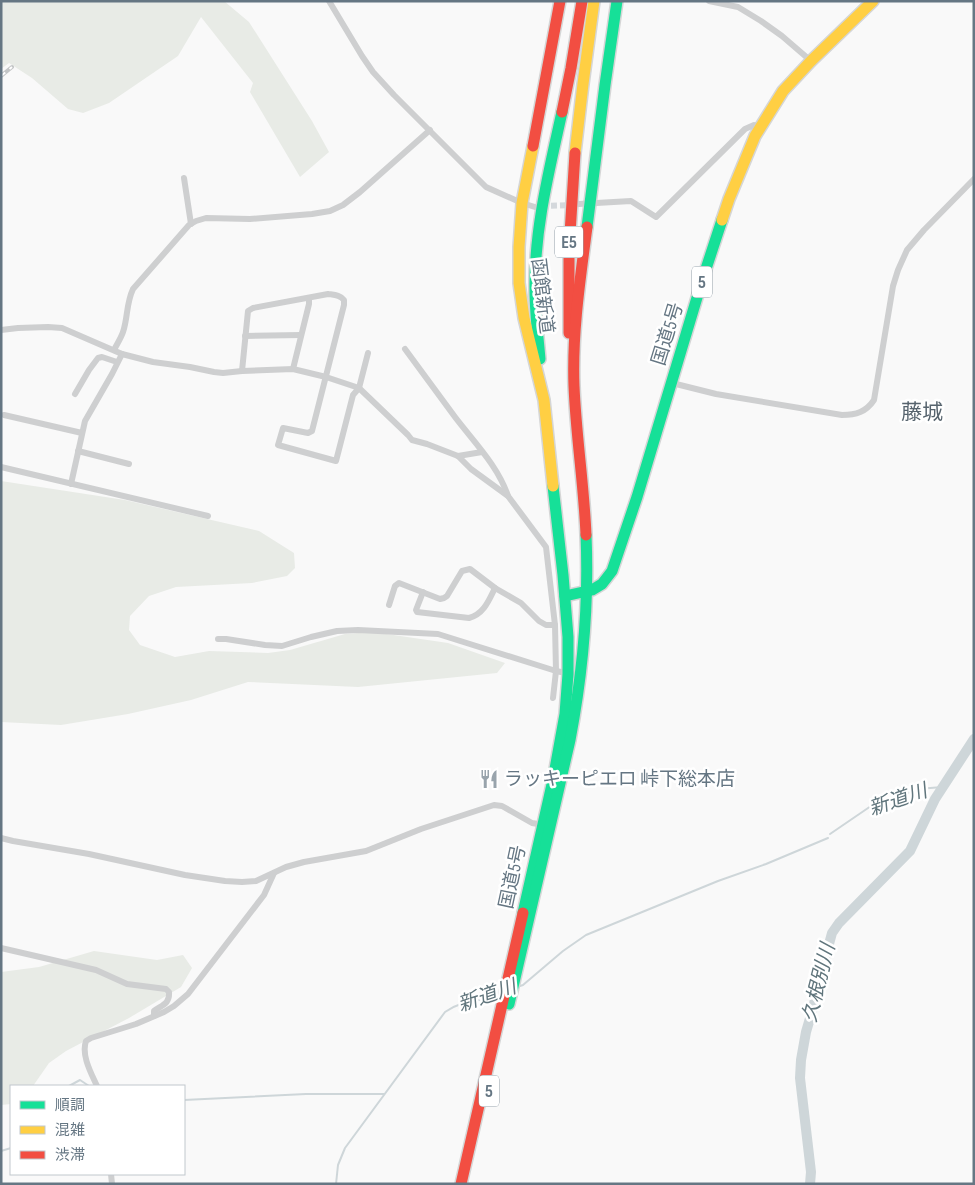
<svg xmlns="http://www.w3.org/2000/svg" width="975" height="1185" font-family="'Sofia Sans Condensed','Noto Sans JP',sans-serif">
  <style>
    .green { fill: #e8ebe6 }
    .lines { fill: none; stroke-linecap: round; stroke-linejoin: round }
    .stream { stroke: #ced6d9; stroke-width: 2 }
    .river { stroke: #ced6d9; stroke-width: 10 }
    .street-tunnel { stroke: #d4d8dc; stroke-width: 6; stroke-dasharray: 6 3; stroke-linecap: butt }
    .fast-casing { stroke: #d5d6d6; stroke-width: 14 }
    .slow-casing { stroke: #d5d6d6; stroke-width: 14 }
    .jam-casing { stroke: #d5d6d6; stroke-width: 14 }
    .street { stroke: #cecfd0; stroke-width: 6 }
    .fast { stroke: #16e098; stroke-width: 11 }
    .slow { stroke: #ffcf43; stroke-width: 11 }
    .jam { stroke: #f24e42; stroke-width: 11 }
    .rail-casing { stroke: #c3c5c6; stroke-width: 4 }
    .rail { stroke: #fff; stroke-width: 2; stroke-dasharray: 5.5; stroke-linecap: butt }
    .labels { text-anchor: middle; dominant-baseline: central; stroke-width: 5; stroke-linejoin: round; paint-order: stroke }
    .shield { fill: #fff; stroke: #939fa8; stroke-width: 1 }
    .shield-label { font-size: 18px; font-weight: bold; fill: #657683 }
    .street-label { font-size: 19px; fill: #657683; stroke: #fff }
    .poi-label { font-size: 19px; fill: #657683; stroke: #fff; text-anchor: start }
    .water-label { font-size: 20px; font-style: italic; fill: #60757c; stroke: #fff }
    .quarter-label { font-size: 21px; fill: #57646e; stroke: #fff }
  </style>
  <rect width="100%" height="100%" fill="#f9f9f9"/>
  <g class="green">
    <polygon points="1,1 224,1 249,22 312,121 329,152 300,177 250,92 253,83 201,17 178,56 109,103 83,113 68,109 32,78 9,63 1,69"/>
    <polygon points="1,481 125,500 259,531 294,553 295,568 287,576 252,583 176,587 149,596 130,616 129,630 140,645 175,657 209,651 268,653 290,650 345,634 373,632 448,643 505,663 497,673 358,687 248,682 191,700 128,714 61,725 1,722"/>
    <polygon points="94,951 157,960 183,955 192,968 181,987 129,1018 66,1051 49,1063 33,1086 11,1086 11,1104 1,1105 1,972 39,967"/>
  </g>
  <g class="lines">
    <g class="stream">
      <polyline points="830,834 871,806 919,789 942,787"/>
      <polyline points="517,987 523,985 563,951 586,935 718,881 766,864 828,838"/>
      <polyline points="69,1086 80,1080 89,1086"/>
      <polyline points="184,1100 306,1094 384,1094"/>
      <polyline points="1,1151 11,1148"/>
      <path d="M336,1184L338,1165L345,1148L445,1012C463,999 480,1002 499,995"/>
    </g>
    <polyline class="river" points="810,1184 811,1172 800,1078 801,1060 806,1032 813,1008 822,970 832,933 839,923 910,851 935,799 974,739"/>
    <polyline class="street-tunnel" points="542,206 572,205"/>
    <g class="fast-casing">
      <g id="fast">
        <polyline points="587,227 605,85 617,1"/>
        <path d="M540,359C538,336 535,313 535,290C534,230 549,171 562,112"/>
        <polyline points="565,596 592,590 602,584 612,571 637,497 702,281 722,220"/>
        <polyline points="523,913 553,780 565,714 568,674 568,637 563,575 553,486"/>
        <path d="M509,1004L570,740C583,672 589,604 586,535"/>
      </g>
    </g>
    <g class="slow-casing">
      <g id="slow">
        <polyline points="533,146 522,203 519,247 519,283 524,318 544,400 553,486"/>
        <polyline points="575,153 583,84 594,1"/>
        <polyline points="722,220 729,199 755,136 783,91 811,61 873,1"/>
      </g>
    </g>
    <g class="jam-casing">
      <g id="jam">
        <polyline points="562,112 571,68 582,1"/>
        <polyline points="533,146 560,1"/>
        <polyline points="569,333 569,250 575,153"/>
        <path d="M586,535C584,485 576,436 574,386C572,333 580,280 587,227"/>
        <polyline points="461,1184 523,913"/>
      </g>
    </g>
    <g class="street">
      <polyline points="329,1 362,56 373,72 394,95 486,187 522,203 535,207"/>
      <polyline points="709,1 738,7 761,21 782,36 811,61"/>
      <polyline points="184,178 191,224"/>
      <polyline points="579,204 631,201 656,217 745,129 754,125 760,128"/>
      <polyline points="1,330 18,328 48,327 62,328 122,354 153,362 190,367 214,372 223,373 242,371 293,369 326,377 359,388 408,435 412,440 427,444 458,456 471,469 508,496 546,547 555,625 556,671 553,698"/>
      <polyline points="245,336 301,335"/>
      <path d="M405,349C421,371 438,394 455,417C474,442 498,466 508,496"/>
      <path d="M114,350C117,344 121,338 123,332C128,317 126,304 133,289L189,225L196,221L206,218L250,219L312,214L330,211L343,205L360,192L430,130"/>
      <polyline points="293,369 309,304 309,298"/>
      <path d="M242,371L248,311L253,308L328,294C335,295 340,295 344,300V305L312,431L308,433L283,428L278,445L336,461L353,395L359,388L368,353"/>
      <path d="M672,383L716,394L842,415C856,415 866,412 874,400L893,286L898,270L907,250L924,230L974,179"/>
      <polyline points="75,394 89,370 98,358 102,357 117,362"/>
      <polyline points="4,415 82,433"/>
      <polyline points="78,451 129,464"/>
      <polyline points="458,456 482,452"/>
      <polyline points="1,467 208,516"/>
      <polyline points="71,484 85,421 112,374 122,354"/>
      <path d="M423,592L416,610L417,612L469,618C484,614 489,600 495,588"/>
      <polyline points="389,605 395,586 399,583 440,599 444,598 447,596 462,571 470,569 495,588 521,603 539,621 546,625 555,625"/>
      <polyline points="218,639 226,639 265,645 282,646 311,637 337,631 358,630 438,634 556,671 581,676"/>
      <polyline points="1,838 13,841 89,854 185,875 225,881 242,882 256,881 286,867 304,862 366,851 421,829 494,805 502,806 532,823 544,825"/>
      <path d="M1,948L96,970L127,984L166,989L169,992C170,1004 162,1005 154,1011V1016"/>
      <path d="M97,1086C91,1073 81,1055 86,1041L91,1038L136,1024L164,1012L174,1006L188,994L264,895L274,873"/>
      <polyline points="111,1174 112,1184"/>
    </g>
    <use href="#fast" class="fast"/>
    <use href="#slow" class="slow"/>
    <use href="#jam" class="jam"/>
    <g class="rail-casing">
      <polyline id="rail" points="1,76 12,67"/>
    </g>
    <use href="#rail" class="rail"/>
  </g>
  <defs>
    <g id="restaurant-bare" transform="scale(1.5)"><path d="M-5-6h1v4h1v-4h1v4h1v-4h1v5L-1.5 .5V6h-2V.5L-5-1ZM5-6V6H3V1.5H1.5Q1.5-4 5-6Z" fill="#99a4ac" stroke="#fff" stroke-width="2.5" paint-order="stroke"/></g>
  </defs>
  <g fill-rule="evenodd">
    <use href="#restaurant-bare" x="489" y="779"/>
  </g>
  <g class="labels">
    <g class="shield">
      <rect x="555" y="226.5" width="28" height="31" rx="4"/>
      <rect x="692" y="266.5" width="20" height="31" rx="4"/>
      <rect x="479" y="1075.5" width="20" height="31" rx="4"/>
    </g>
    <g class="shield-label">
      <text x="569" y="242">E5</text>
      <text x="702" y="282">5</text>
      <text x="489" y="1091">5</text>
    </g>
    <g class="street-label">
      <text transform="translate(542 296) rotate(83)">函館新道</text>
      <text transform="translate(668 334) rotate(-73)">国道5号</text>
      <text transform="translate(513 877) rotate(-78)">国道5号</text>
    </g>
    <g class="poi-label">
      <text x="504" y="779">ラッキーピエロ 峠下総本店</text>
    </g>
    <g class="water-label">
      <text transform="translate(898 800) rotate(-19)">新道川</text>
      <text transform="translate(819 983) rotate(-76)">久根別川</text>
      <text transform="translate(487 996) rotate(-19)">新道川</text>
    </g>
    <g class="quarter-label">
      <text x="922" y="412">藤城</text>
    </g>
  </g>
  <rect width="975" height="1185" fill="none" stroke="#657683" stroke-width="5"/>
  <rect x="10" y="1085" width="175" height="90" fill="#ffffff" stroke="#c1c8cd"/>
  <rect x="20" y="1101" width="25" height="8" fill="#16e098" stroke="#c1c8cd"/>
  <text x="55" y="1110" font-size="15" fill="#657683">順調</text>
  <rect x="20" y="1126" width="25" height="8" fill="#ffcf43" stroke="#c1c8cd"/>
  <text x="55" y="1135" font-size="15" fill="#657683">混雑</text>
  <rect x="20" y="1151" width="25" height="8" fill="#f24e42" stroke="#c1c8cd"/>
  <text x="55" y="1160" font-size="15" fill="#657683">渋滞</text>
</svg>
